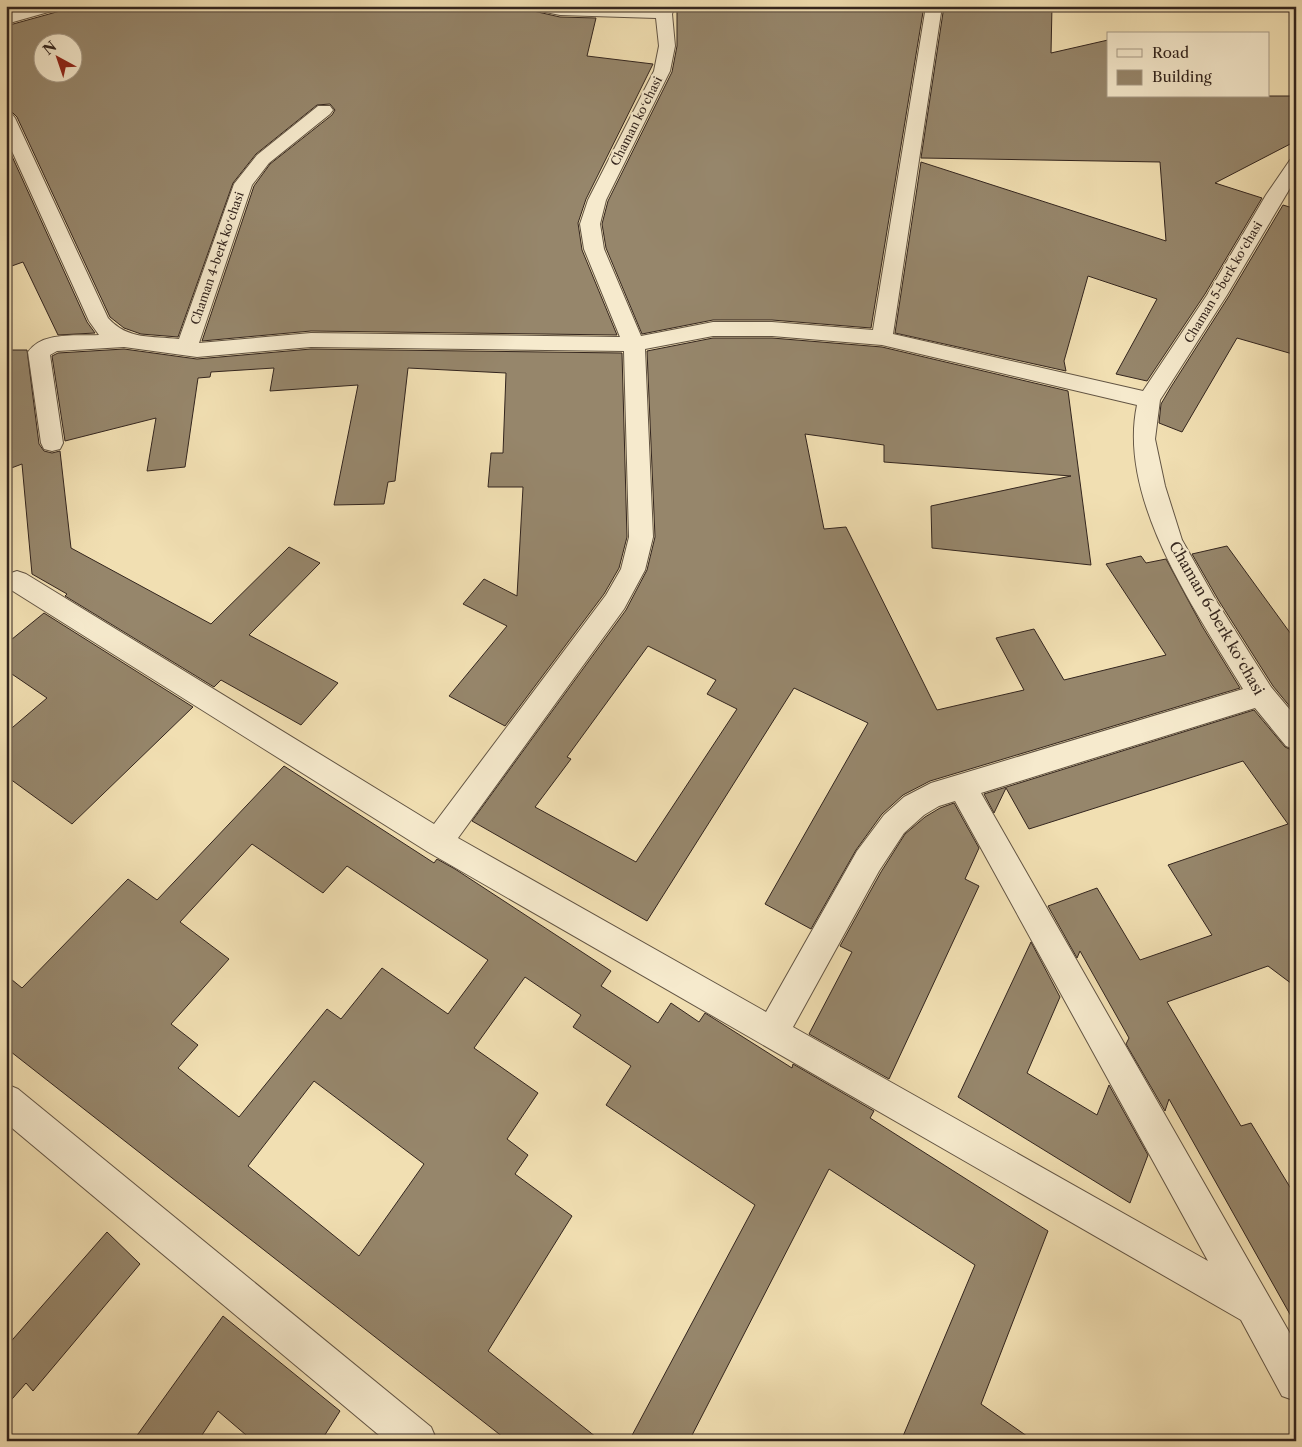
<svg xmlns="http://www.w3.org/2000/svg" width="1302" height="1447" font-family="'Libre Caslon Text',serif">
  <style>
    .building { fill: #96866b; stroke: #33251e; fill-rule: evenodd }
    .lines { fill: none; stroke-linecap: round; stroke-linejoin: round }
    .minor-casing { stroke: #625443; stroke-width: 2 }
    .minor { fill: #f6eacd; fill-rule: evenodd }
    .labels { text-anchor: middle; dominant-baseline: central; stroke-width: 5; stroke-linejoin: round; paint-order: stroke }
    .far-street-label { font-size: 12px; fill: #33251e; stroke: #f6eacd }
    .street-label { font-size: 15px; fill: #33251e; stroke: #f6eacd }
  </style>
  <rect width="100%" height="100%" fill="#f1dfb2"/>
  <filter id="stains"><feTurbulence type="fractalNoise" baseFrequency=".004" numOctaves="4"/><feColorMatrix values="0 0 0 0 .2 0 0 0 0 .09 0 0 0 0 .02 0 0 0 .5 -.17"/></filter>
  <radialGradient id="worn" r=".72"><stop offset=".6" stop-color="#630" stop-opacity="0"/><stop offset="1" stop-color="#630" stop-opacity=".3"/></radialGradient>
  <g class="building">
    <path d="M63,6H449L529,10L560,17L596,18L587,56L653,64L586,199L578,223L582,250L617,335L311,331L202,341L254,186L270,164L332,115L335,110L330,104L317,105L256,154L233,183L178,337L141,334L124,328L110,317L17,117L12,112L6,111V26L60,11ZM42,42H72V72H42Z"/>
    <polygon points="677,6 924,6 871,328 772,320 713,320 642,334 606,248 602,224 608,201 672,72 677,46"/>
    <polygon points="944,6 1052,6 1051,53 1108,40 1108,96 1296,96 1296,141 1215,183 1262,198 1205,294 1147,381 1116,374 1157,299 1088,276 1064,361 1066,371 895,333 921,162 1166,241 1160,162 921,158"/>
    <polygon points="6,143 87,322 95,333 58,335 23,262 6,268"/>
    <polygon points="1283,205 1296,209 1296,355 1237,338 1182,432 1159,423 1161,404 1171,387 1229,296"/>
    <path d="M713,338H772L882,347L1068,391L1091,565L932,548L931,506L1071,476L884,462V445L805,434L824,529L846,527L937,710L1024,690L996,638L1034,629L1064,680L1166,655L1106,564L1141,556L1146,563L1166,559L1202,626L1240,688L930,781L903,795L882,814L856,850L811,929L765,904L868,723L794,688L647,921L472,821L626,610L647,570L655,537L647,351ZM648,646L716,680L707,694L737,709L636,862L535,807L571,759L567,757Z"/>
    <polygon points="124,349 197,359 311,349 622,353 627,537 619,568 604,594 505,726 449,696 507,626 463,604 484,579 517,596 523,487 488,487 491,453 503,453 506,373 408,368 395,481 388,482 384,504 334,505 358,385 270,391 274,368 211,372 210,377 198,378 185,467 147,471 156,418 65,441 52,356 58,353"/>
    <polygon points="6,350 27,350 39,444 44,451 52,453 60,451 71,548 211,624 289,547 320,563 249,635 338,683 301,725 221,680 214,687 65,596 67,594 32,574 22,464 6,470"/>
    <polygon points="1227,546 1296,641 1296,714 1273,686 1219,601 1192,554"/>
    <polygon points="44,613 193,707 72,824 6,776 6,733 47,698 6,670 6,644"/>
    <polygon points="1254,710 1285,747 1296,752 1296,987 1268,966 1167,1002 1241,1126 1251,1123 1296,1197 1296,1325 1169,1099 1165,1111 1126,1044 1129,1038 1080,951 1077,958 1048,906 1097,888 1140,960 1212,935 1168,865 1288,824 1243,761 1029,829 1006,788 994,813 984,794"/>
    <path d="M284,766L434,863L437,859L455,869L611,971L601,986L658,1023L671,1003L699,1022L705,1013L792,1068L793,1064L874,1111L870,1118L1048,1231L981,1404L1034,1441H901L975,1265L829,1169L689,1441H629L755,1205L606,1105L631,1066L573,1027L581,1015L525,977L474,1048L538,1093L507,1139L528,1155L515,1174L572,1216L488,1351L601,1441H508L6,1048V975L22,988L128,879L157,900ZM252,844L323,893L347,866L488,960L448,1014L382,968L341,1019L327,1009L239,1117L178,1068L198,1045L171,1024L229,959L180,922ZM314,1081L424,1164L359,1256L248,1166Z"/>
    <polygon points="954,803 979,848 965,879 979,886 889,1079 809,1034 852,952 840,946 881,872 905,834 925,817 940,808"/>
    <polygon points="1031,942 1060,997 1027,1073 1097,1115 1109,1085 1148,1155 1130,1203 958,1097"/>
    <polygon points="107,1232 140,1264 33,1391 26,1383 6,1406 6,1347"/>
    <polygon points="223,1316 340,1411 321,1441 253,1441 218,1411 198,1441 133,1441"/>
  </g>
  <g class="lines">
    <g class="minor-casing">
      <g id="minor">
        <polygon points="35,6 61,6 59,9 6,24 6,14"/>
        <path d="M529,6L658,9L659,6H675L672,14L675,46L670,71L606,200L600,224L604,249L641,336L713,322H772L873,330L926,6H942L893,334L1143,391L1207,295L1266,195L1290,160L1296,159V178L1227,295L1160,400L1155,439L1165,486L1182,540L1217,602L1271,687L1296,717V750L1286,746L1255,708L981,793L1296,1344V1401L1282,1396L1241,1320L428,852L8,588L6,578L8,574L17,571L26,574L434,824L606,595L621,569L629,537L624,351L311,347L197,357L124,347L57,351L50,355L63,443L60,449L52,451L44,449L41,443L28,352C42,331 77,336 99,335L89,321L6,138V113L12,114L15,118L108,318C127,340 153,336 179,339L234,184L257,155L318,106H330L333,110L330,114L269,163L252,185L199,343L311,333L620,337L584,249L580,224L588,200L654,71L659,46L656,18L560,15L531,9ZM713,336H772L882,345L1137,405C1117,500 1196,611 1243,689L931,783L904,797L884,815L857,851L766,1012L458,838L624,609L645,570L653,537L645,349ZM955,801L1208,1261L793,1027L879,871L904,833L924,815L939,806Z"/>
        <polygon points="6,1084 18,1089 431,1427 437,1441 386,1441 6,1123"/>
      </g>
    </g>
    <use href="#minor" class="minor"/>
  </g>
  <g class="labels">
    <g class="far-street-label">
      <text transform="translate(636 121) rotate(-63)">Chaman koʻchasi</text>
      <text transform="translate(217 258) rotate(-71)">Chaman 4-berk koʻchasi</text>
      <text transform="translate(1223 282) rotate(-59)">Chaman 5-berk koʻchasi</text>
    </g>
    <g class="street-label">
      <text transform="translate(1217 618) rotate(60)">Chaman 6-berk koʻchasi</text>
    </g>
  </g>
  <rect width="1302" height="1447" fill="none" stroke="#f1dfb2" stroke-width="25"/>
  <rect x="8" y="8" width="1287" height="1432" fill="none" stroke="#33251e" stroke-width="2.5"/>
  <rect x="12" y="12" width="1277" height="1422" fill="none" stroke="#33251e"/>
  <rect x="1107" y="32" width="162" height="65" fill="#f6eacd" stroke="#a89b87"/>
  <rect x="1117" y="49" width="25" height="8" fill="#f6eacd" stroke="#a89b87"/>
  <text x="1152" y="58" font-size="15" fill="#33251e">Road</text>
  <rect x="1117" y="70" width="25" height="15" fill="#96866b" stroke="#a89b87"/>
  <text x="1152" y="82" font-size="15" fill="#33251e">Building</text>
  <g transform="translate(58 58) rotate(320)"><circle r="24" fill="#f6eacd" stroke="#a89b87"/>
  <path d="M0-4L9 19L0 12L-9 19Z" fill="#8f2418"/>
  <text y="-8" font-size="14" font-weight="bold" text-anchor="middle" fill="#33251e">N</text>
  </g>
  <rect width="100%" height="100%" filter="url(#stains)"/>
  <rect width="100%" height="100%" fill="url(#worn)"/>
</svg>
